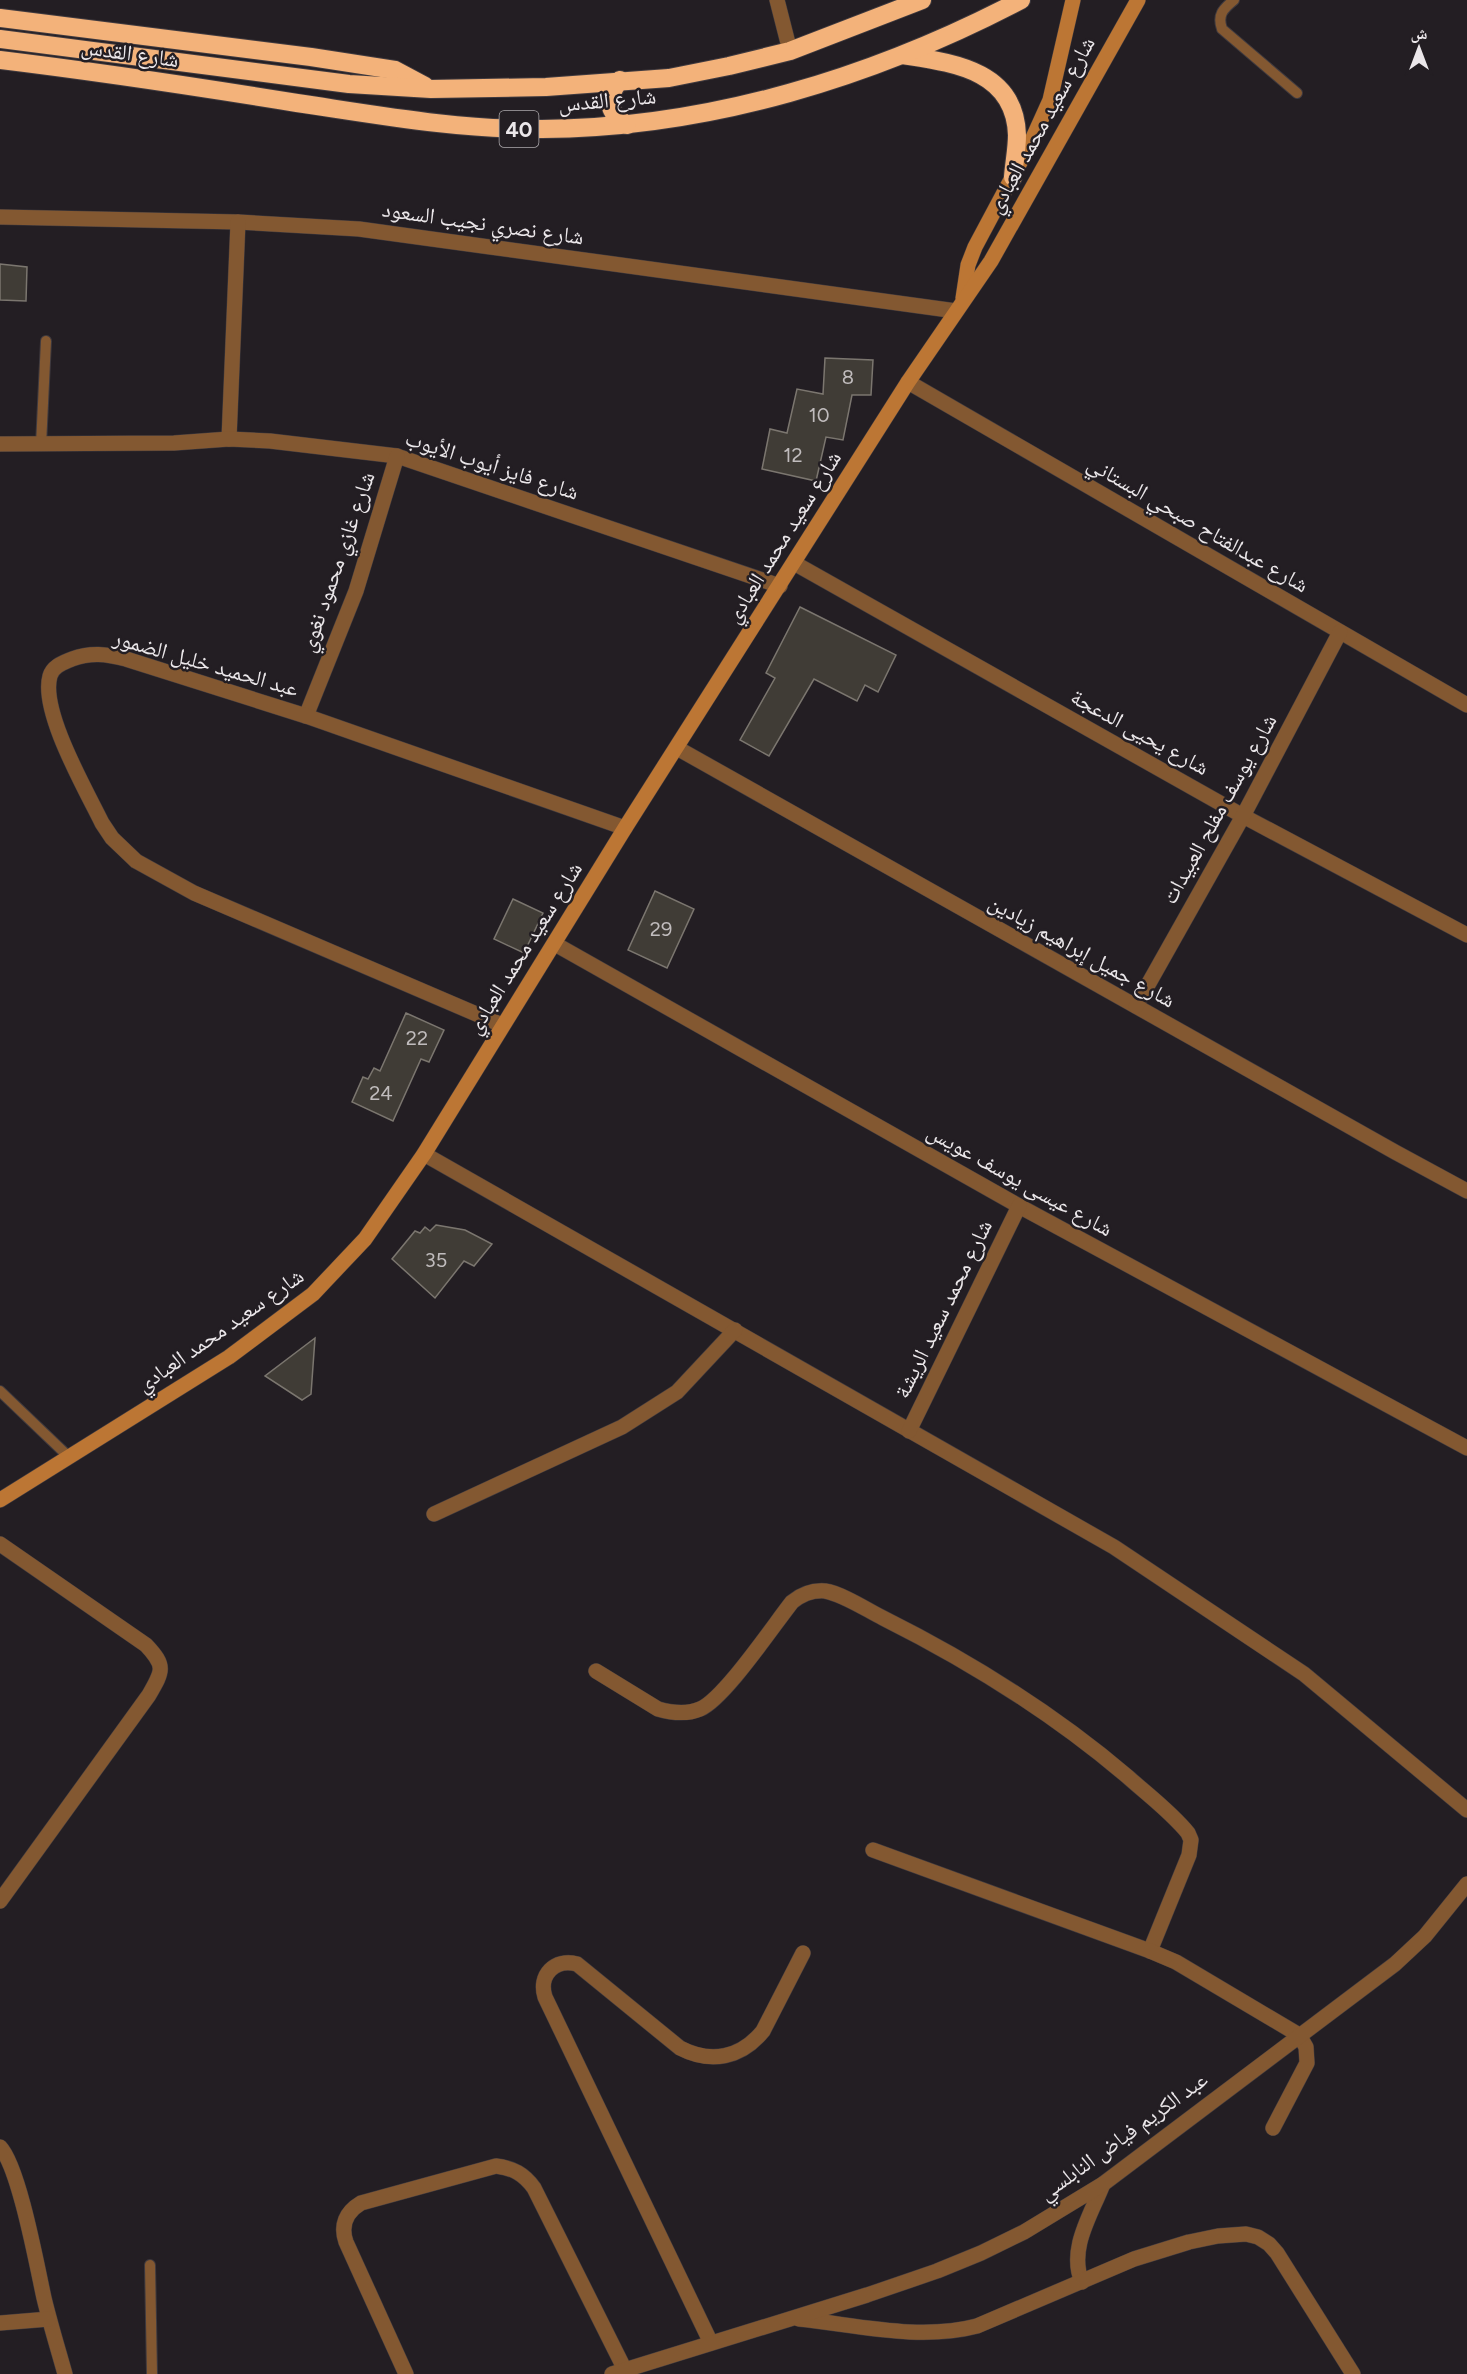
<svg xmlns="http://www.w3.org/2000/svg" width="1467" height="2374" font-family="Figtree,'Noto Naskh Arabic',sans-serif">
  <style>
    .building { fill: #403c36; stroke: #7b766f; stroke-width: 1.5 }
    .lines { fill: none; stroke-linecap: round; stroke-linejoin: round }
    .lane-casing { stroke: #3f3a3f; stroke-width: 12 }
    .street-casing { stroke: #3f3a3f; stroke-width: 16 }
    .secondary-casing { stroke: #3f3a3f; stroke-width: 16 }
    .highway-casing { stroke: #3f3a3f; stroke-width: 20 }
    .lane { stroke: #835831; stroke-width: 10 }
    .street { stroke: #835831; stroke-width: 15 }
    .secondary { stroke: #bc7634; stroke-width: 15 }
    .highway { stroke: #f3b27a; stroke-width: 18 }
    .labels { text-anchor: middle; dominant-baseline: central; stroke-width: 5; stroke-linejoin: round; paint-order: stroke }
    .number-label { font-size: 20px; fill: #c0bcbd }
    .shield { fill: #231e23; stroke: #afabae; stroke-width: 1.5 }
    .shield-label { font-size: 21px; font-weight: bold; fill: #ebe7ea }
    .street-label { font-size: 22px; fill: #ebe7ea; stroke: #231e23 }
  </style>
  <rect width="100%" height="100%" fill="#231e23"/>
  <g class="building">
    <polygon points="0,264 27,267 26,301 0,300"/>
    <polygon points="825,358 873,360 871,395 852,395 843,440 826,437 816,481 762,469 770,429 787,433 797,389 823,394"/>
    <polygon points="800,607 896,655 878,692 865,685 857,701 814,679 769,756 740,740 775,678 766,673"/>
    <polygon points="655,891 694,909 667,968 628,950"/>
    <polygon points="513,899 543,913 524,953 494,939"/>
    <polygon points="406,1013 444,1030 429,1062 421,1059 393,1121 352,1102 363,1077 368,1079 374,1068 380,1071"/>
    <polygon points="436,1225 465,1230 492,1244 474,1266 464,1261 435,1298 392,1259 415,1231 420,1233 425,1227 430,1231"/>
    <polygon points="315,1338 311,1394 302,1400 265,1376"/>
  </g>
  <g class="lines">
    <g class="lane-casing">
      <g id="lane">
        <path d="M1234,0C1223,9 1217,15 1222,29L1297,93"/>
        <polyline points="41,445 46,341"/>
        <polyline points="0,1391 69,1457"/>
        <polyline points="150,2265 152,2374"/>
      </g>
    </g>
    <g class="street-casing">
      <g id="street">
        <polyline points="777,0 790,51"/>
        <polyline points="0,217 238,222 359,229 956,311"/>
        <polyline points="908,382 1467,705"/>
        <polyline points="229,439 238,222"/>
        <polyline points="0,444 174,443 229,439 270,441 397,456 780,586"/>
        <polyline points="794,563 1243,816 1467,935"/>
        <polyline points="306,716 356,591 397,456"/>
        <polyline points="677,748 1395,1152 1467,1191"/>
        <polyline points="555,944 1019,1206 1467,1448"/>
        <polyline points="1136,1006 1243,816 1340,632"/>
        <path d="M502,1025L194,893L136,861L112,838L102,823C86,790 40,711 50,676C53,666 63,663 72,659C91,652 106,654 126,659L306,716L625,828"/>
        <polyline points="424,1154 1114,1547 1304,1674 1467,1810"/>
        <polyline points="909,1431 1019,1206"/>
        <polyline points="434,1514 622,1427 677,1392 735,1330"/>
        <path d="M0,1544L146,1645C166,1666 163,1671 149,1695L0,1901"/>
        <path d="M596,1671L658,1709C672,1713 686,1715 700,1709C724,1699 773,1626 792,1602C802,1594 812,1590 825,1591C843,1594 867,1610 883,1618C971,1662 1054,1714 1128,1777C1148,1795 1171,1812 1188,1833L1191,1840L1189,1855L1150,1951"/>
        <polyline points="873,1850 1150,1951 1176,1962 1299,2035 1306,2047 1307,2063 1273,2128"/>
        <path d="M0,2147C19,2167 37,2266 44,2298C50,2323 58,2349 65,2374"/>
        <path d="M1082,2282C1068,2249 1091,2215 1103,2184"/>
        <path d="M799,2319C857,2325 920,2341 977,2326L1134,2259L1189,2242L1218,2236L1246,2234L1258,2237L1269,2244L1277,2253L1353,2374"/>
        <polyline points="0,2323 49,2319"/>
        <path d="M711,2343L545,1997C538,1975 555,1958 577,1964L680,2048C711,2064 741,2058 763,2031L803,1953"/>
        <path d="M406,2374L346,2242C340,2225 346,2212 361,2203L496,2166C513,2168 524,2174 534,2188L625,2370"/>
        <polyline points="612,2374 867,2295 937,2271 981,2253 1024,2232 1103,2184 1395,1964 1425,1936 1467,1884"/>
      </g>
    </g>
    <g class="secondary-casing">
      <g id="secondary">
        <polyline points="963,298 968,265 975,247 1031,142 1050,100 1073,0"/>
        <polyline points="0,1500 229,1357 313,1294 365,1239 424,1154 625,828 908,382 991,261 1138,0"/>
      </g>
    </g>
    <g class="highway-casing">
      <g id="highway">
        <polyline points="0,18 311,57 395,70 425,86"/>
        <polyline points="0,39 349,84 431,89 546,87 669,78 729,66 790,51 922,0"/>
        <path d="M903,55C953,63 1015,70 1017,135C1017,149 1014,163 1013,177"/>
        <path d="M0,60C99,72 198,87 297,103C378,115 460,130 542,129C709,128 874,77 1021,0"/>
        <path d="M620,80C605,99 607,112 627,125"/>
      </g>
    </g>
    <use href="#lane" class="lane"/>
    <use href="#street" class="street"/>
    <use href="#secondary" class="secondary"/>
    <use href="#highway" class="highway"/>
  </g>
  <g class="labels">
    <g class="number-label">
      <text x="848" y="377">8</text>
      <text x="819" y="415">10</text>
      <text x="793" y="455">12</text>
      <text x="661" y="929">29</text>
      <text x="417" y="1038">22</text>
      <text x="381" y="1093">24</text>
      <text x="436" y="1260">35</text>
    </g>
    <rect class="shield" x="499.5" y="111" width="39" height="36" rx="4.5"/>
    <g class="shield-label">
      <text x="519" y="129">40</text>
    </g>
    <g class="street-label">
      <text transform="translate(130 53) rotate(8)">شارع القدس</text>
      <text transform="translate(607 100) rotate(-5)">شارع القدس</text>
      <text transform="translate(1041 125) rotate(-61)">شارع سعيد محمد العبادي</text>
      <text transform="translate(483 223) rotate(8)">شارع نصري نجيب السعود</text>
      <text transform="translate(492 465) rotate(18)">شارع فايز أيوب الأيوب</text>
      <text transform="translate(1198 524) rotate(30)">شارع عبدالفتاح صبحي البستاني</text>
      <text transform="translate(783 537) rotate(-58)">شارع سعيد محمد العبادي</text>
      <text transform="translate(337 562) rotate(-71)">شارع غازي محمود نغوي</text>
      <text transform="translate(206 663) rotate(16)">عبد الحميد خليل الضمور</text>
      <text transform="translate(1140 732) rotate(29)">شارع يحيى الدعجة</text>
      <text transform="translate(1219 809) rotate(-61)">شارع يوسف مفلح العبيدات</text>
      <text transform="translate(524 948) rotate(-58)">شارع سعيد محمد العبادي</text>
      <text transform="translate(1082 951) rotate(29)">شارع جميل إبراهيم زيادين</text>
      <text transform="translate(1020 1180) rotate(29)">شارع عيسى يوسف عويس</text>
      <text transform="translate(943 1309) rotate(-64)">شارع محمد سعيد الريشة</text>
      <text transform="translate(220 1330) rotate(-35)">شارع سعيد محمد العبادي</text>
      <text transform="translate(1123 2136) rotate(-36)">عبد الكريم فياض النابلسي</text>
    </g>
  </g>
  <g transform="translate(1419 48)" stroke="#231e23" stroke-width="4.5" paint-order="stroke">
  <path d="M0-4.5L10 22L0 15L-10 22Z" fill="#ebe7ea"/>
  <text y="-9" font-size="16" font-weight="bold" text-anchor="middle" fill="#ebe7ea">ش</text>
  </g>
</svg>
